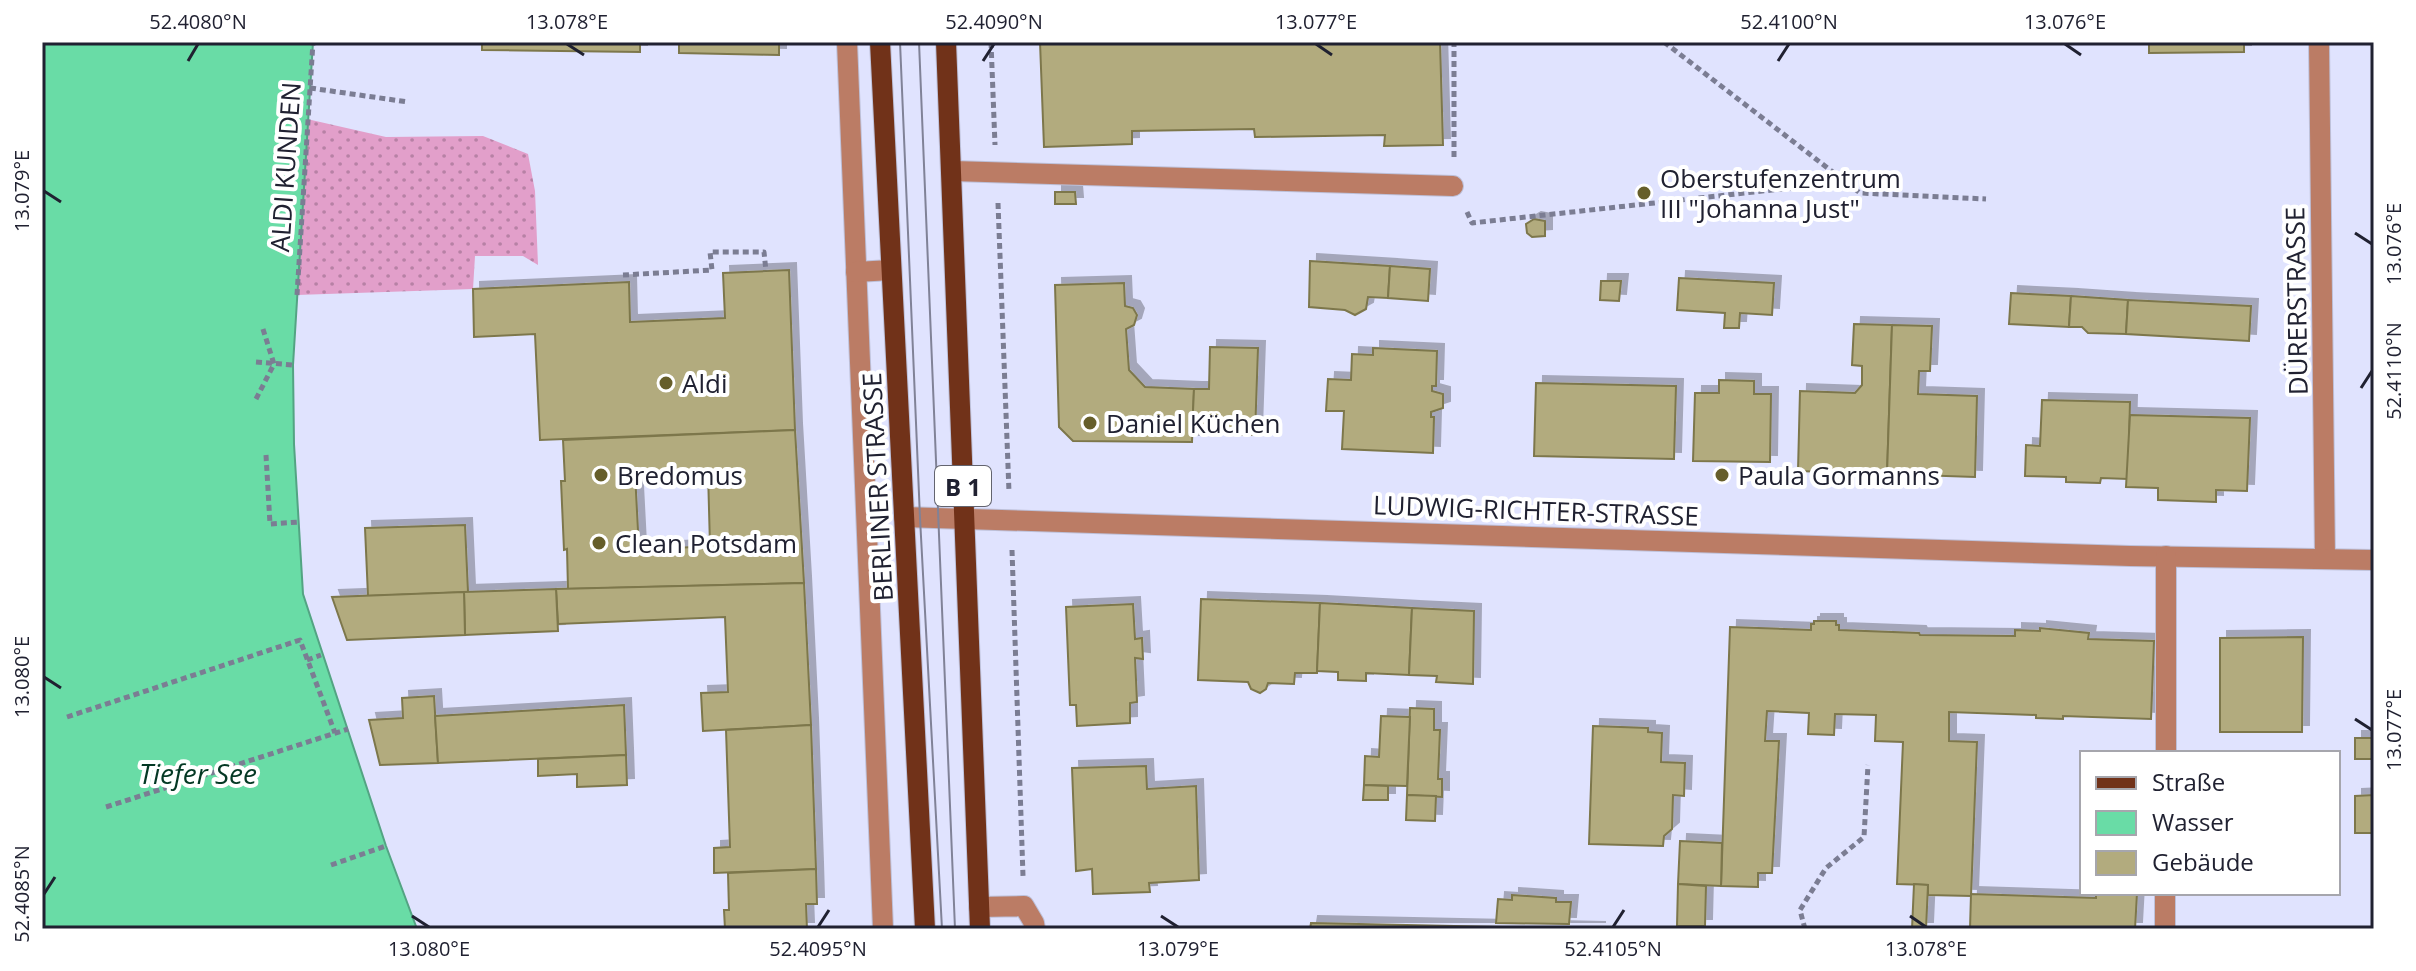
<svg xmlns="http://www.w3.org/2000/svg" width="2416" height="971" font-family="'Open Sans',sans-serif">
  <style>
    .grass { fill: url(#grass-dots) }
    .water { fill: #69dca6; stroke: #53a483; stroke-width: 2 }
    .building { fill: #b2ab7e; stroke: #7d774c; stroke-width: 2; fill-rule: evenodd; filter: url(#shadow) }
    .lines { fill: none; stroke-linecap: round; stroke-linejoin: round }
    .lane-casing { stroke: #bdc0d9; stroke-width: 22 }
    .street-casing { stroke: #bdc0d9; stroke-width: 22 }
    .primary-casing { stroke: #bdc0d9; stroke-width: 22 }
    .path { stroke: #7b7d93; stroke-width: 5; stroke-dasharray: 6 4; stroke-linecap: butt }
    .lane { stroke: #bb7c65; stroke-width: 20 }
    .street { stroke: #bb7c65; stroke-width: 20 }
    .primary { stroke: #713219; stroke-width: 20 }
    .tram { stroke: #808297; stroke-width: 2 }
    .ticks { fill: none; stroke: #202131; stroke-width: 3 }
    .poi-dot { fill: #665e2a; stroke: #fff; stroke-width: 3 }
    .labels { text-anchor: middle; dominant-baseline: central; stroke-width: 8; stroke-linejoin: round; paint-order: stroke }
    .shield { fill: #fff; stroke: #63646f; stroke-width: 2 }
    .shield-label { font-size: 24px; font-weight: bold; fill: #202131 }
    .street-label { font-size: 26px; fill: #202131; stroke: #fff }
    .poi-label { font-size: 26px; fill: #202131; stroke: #fff; text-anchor: start }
    .water-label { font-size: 28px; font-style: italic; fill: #043824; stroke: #fff }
    .neatline { fill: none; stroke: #202131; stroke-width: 3 }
    .ticks-label { font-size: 20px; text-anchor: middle; fill: #202131 }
  </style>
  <defs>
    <pattern id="grass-dots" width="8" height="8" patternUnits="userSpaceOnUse" patternTransform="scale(2)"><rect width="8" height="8" fill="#e29fca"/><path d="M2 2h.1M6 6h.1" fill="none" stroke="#b781a5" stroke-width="1.8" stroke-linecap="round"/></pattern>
    <filter id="shadow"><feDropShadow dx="7" dy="-7" stdDeviation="0" flood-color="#0004"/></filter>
  </defs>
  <rect width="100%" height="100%" fill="#e0e3fe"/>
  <polygon class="grass" points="307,119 386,137 483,136 528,154 535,191 538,265 523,256 475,256 473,289 297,295"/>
  <polygon class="water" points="42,42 313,42 293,365 294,444 303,594 386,846 417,929 42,929"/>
  <g class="building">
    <polygon points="482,42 640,42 640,52 482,50"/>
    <polygon points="679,42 779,42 779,55 679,53"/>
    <polygon points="1040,42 1440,42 1443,145 1384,146 1385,135 1255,137 1254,129 1132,131 1132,144 1044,147"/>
    <polygon points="2149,42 2244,42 2244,52 2149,53"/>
    <polygon points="1055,192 1075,192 1076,204 1055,204"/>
    <polygon points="1534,219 1545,221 1545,236 1532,237 1527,233 1526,224"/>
    <polygon points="1310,261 1390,266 1388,298 1368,297 1366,309 1355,315 1345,310 1309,307"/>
    <polygon points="1390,266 1430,269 1428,301 1388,298"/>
    <polygon points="789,270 795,430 540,440 535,334 474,337 473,289 629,282 630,322 725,318 723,273"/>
    <polygon points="1679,278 1774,283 1772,315 1740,313 1739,328 1724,328 1725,313 1677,310"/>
    <polygon points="1601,281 1621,281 1619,301 1600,300"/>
    <polygon points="1124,283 1125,306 1133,308 1137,315 1134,325 1126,329 1129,370 1145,387 1194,389 1192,442 1073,441 1059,427 1055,285"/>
    <polygon points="2011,293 2071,296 2069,327 2009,324"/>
    <polygon points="2071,296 2128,300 2126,334 2088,333 2082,327 2069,327"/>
    <polygon points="2128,300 2251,306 2249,341 2126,334"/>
    <polygon points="1854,324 1892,325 1887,474 1798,471 1800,391 1855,393 1862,385 1862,366 1852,365"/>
    <polygon points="1892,325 1932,326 1930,371 1919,371 1918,394 1977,396 1975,477 1887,474"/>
    <polygon points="1210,347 1258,348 1255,435 1192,433 1194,389 1209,389"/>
    <polygon points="1373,348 1437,351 1436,386 1432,386 1432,391 1443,394 1443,408 1431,412 1431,417 1434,417 1433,453 1342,449 1344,411 1326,411 1328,379 1351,380 1352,354 1373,355"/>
    <polygon points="1719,380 1754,381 1754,394 1771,394 1770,462 1693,461 1695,393 1719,393"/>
    <polygon points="1536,383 1676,386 1674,459 1534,456"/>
    <polygon points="2042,400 2130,402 2128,479 2101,478 2100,483 2066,482 2066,477 2025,476 2026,445 2040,446"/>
    <polygon points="2130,415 2250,418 2247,491 2216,490 2216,502 2158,500 2158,488 2126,487"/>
    <path d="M795,430L804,583L568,589L567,549L564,550L561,481H565L563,440ZM683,471L682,473L708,472L710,546L639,550L635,473Z"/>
    <polygon points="465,525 468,592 368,596 365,528"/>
    <polygon points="804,583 811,725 703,731 701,693 728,692 725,617 558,624 556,589"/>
    <polygon points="556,589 558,631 465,635 464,592"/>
    <polygon points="464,592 465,635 347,640 332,597"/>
    <polygon points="1201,599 1320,603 1317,673 1295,673 1294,684 1268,683 1266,689 1260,693 1251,689 1248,682 1198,680"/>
    <polygon points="1320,603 1412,608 1409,675 1366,673 1366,681 1338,680 1338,672 1317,671"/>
    <polygon points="1133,604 1135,639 1142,638 1143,659 1135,658 1137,702 1130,703 1130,723 1077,726 1076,705 1070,705 1066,607"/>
    <polygon points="1412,608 1474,611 1473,684 1436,682 1437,676 1409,675"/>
    <polygon points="1814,621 1836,621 1836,625 1839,625 1839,630 1919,633 1920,635 2015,636 2015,630 2040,631 2040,628 2089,633 2088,639 2154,641 2151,719 2063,716 2063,719 2036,718 2036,715 1949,712 1949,741 1977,742 1971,896 1928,895 1928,885 1897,884 1903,742 1875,741 1876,715 1835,714 1834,735 1808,734 1809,713 1767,711 1765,741 1779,741 1772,873 1758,873 1758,887 1721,886 1730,627 1811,630 1811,624 1814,624"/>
    <polygon points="2303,637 2302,732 2220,732 2220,638"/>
    <polygon points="434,696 438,763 380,765 369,720 403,718 402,698"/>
    <polygon points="624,705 626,755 438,763 435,716"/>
    <polygon points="1410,708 1434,709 1434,730 1440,730 1438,779 1442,779 1442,797 1407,795"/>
    <polygon points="1381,716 1410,717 1407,786 1364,785 1365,756 1379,757"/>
    <polygon points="811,725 816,869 714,873 714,848 730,847 726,730"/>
    <polygon points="1593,726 1648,728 1648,732 1662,733 1661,762 1685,763 1684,796 1673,795 1672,829 1664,836 1663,846 1589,844"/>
    <rect x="2355" y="738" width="18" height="21"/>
    <polygon points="626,755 627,785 577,787 577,774 538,776 538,759"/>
    <polygon points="1146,766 1147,789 1196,786 1199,880 1149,883 1150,892 1093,894 1092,869 1076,871 1072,768"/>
    <polygon points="1364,785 1388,786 1388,800 1363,800"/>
    <polygon points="1407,795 1436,796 1435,821 1406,820"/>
    <polygon points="2374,795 2374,833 2355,833 2355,796"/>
    <polygon points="1680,841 1722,843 1721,886 1678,884"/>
    <polygon points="816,869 817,904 806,904 807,929 725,929 724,910 729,910 728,873"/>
    <polygon points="1678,884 1706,886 1705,926 1677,926"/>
    <polygon points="1914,884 1928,885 1926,929 1912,929"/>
    <polygon points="2096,893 2137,893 2135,929 1970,929 1971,894 2096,898"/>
    <polygon points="1512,895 1556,898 1556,902 1571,902 1569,924 1496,923 1498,899 1512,900"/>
    <polygon points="1311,923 1599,929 1310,929"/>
  </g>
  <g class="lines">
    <g class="lane-casing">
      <g id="lane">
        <polyline points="847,42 883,929"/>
        <polyline points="953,171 1453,186"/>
        <polyline points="856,272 891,270"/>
        <polyline points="979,907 1024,906 1034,923 1035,929"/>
      </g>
    </g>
    <g class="street-casing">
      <g id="street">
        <polyline points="2319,42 2325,559"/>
        <polyline points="904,517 2130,556 2374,560"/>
        <polyline points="2166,753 2166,556"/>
        <polyline points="2165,929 2165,893"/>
      </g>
    </g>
    <g class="primary-casing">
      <g id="primary">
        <polyline points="880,42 925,929"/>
        <polyline points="946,42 980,929"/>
      </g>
    </g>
    <g class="path">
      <polyline points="991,42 995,145"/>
      <polyline points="1664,42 1860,193 1986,199"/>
      <polyline points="310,88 408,102"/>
      <polyline points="1454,157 1454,42"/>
      <polyline points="998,203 1009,492"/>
      <polyline points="1467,212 1472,223 1845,182"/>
      <polyline points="623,275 712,270 710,252 764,252 766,271"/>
      <polyline points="297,295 313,42"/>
      <polyline points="256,362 293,365"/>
      <polyline points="256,399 274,364 262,326"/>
      <polyline points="266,455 270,524 299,522"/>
      <polyline points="1012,550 1023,876"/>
      <polyline points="307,660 321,655"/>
      <polyline points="67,717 300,640 335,733"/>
      <polyline points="106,807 348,729"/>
      <polyline points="331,865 386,846"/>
      <polyline points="1805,929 1800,910 1826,868 1864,837 1868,765"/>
    </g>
    <use href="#lane" class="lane"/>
    <use href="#street" class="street"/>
    <use href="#primary" class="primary"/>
    <g class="tram">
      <polyline points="900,42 920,518 942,929"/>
      <polyline points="919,42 955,929"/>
    </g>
  </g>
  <path class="ticks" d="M567,44L584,55M1316,44L1332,55M2065,44L2081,55M188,61L198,44M983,61L994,44M1778,61L1789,44M44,191L61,202M2355,233L2372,244M2361,388L2372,371M44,677L61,688M2355,719L2372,730M44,894L55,877M412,916L429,927M1161,916L1178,927M1910,916L1926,927M818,927L829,910M1613,927L1624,910"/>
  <g class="poi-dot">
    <circle cx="1644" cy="193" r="8"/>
    <circle cx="666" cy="383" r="8"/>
    <circle cx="1090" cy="423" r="8"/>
    <circle cx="601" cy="475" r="8"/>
    <circle cx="1722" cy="475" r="8"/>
    <circle cx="599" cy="543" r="8"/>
  </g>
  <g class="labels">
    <rect class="shield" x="935" y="466" width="56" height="40" rx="6"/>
    <g class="shield-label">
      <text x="963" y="486">B 1</text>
    </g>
    <g class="street-label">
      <text transform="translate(285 167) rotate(-86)">ALDI KUNDEN</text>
      <text transform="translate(2296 301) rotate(-91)">DÜRERSTRASSE</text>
      <text transform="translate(877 487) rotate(-93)">BERLINER STRASSE</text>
      <text transform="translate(1536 510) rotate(2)">LUDWIG-RICHTER-STRASSE</text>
    </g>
    <g class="poi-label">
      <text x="1660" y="178">Oberstufenzentrum<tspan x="1660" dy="30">III "Johanna Just"</tspan></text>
      <text x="682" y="383">Aldi</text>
      <text x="1106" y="423">Daniel Küchen</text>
      <text x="617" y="475">Bredomus</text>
      <text x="1738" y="475">Paula Gormanns</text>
      <text x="615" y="543">Clean Potsdam</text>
    </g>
    <g class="water-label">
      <text x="198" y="773">Tiefer See</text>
    </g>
  </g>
  <rect width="2416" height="971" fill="none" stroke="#ffffff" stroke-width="88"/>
  <rect x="2080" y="751" width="260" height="144" fill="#ffffff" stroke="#a6a6ad" stroke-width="2"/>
  <rect x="2096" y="777" width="40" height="12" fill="#713219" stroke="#a6a6ad" stroke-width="2"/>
  <text x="2152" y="791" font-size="24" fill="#202131">Straße</text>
  <rect x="2096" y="811" width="40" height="24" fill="#69dca6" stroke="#a6a6ad" stroke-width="2"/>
  <text x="2152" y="831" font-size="24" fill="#202131">Wasser</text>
  <rect x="2096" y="851" width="40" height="24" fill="#b2ab7e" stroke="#a6a6ad" stroke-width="2"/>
  <text x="2152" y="871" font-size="24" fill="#202131">Gebäude</text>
  <rect x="44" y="44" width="2328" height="883" class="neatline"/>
  <g class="ticks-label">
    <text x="198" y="29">52.4080°N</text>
    <text x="567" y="29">13.078°E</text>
    <text x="994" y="29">52.4090°N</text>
    <text x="1316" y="29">13.077°E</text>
    <text x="1789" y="29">52.4100°N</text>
    <text x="2065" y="29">13.076°E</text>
    <text transform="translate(22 191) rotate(-90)" y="7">13.079°E</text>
    <text transform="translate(2394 244) rotate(-90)" y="7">13.076°E</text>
    <text transform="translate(2394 371) rotate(-90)" y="7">52.4110°N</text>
    <text transform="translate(22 677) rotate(-90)" y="7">13.080°E</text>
    <text transform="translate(2394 730) rotate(-90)" y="7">13.077°E</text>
    <text transform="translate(22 894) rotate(-90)" y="7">52.4085°N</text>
    <text x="429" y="956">13.080°E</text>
    <text x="818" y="956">52.4095°N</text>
    <text x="1178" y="956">13.079°E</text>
    <text x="1613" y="956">52.4105°N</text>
    <text x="1926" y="956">13.078°E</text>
  </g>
</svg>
